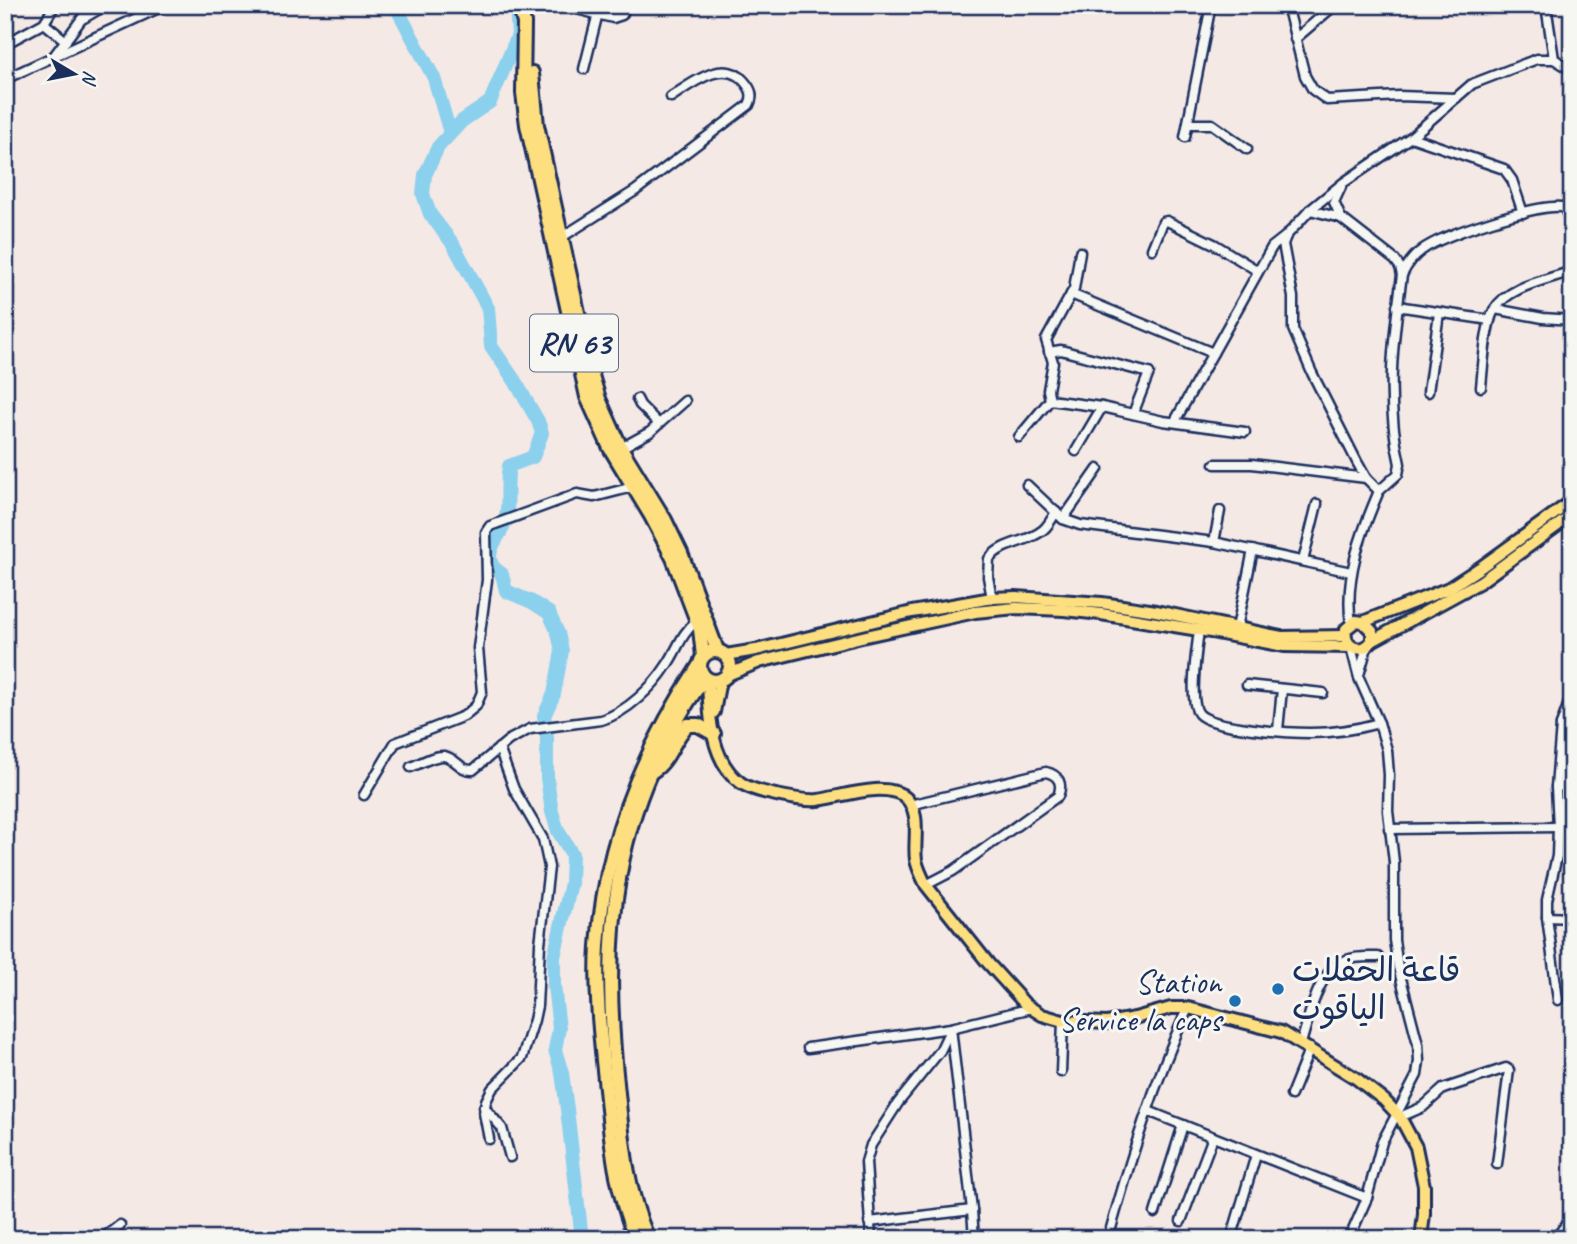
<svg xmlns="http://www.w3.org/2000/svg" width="1577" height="1244" font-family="Caveat,'Playpen Sans Arabic',sans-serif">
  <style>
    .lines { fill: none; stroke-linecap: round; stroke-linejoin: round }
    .river { stroke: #8bd0ed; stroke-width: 14 }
    .minor-casing { stroke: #1b2f5e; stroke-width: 13 }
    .major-casing { stroke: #1b2f5e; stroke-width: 16 }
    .highway-casing { stroke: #1b2f5e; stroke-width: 18 }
    .minor { stroke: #f6f6f2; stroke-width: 8 }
    .major { stroke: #fedf80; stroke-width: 10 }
    .highway { stroke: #fedf80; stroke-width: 12 }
    .poi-dot { fill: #1f6fb2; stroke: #f6f6f2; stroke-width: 2.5 }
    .labels { text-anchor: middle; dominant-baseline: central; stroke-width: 6; stroke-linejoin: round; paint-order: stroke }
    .shield { fill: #f6f6f2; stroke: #5d6b8a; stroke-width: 2 }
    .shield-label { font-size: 32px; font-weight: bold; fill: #1b2f5e }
    .poi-label { font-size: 33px; fill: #1b2f5e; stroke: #f6f6f2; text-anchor: start }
  </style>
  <rect width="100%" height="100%" fill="#f5e9e6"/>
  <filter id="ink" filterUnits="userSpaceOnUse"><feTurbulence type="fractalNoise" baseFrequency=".0143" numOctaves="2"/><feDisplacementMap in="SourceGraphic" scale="14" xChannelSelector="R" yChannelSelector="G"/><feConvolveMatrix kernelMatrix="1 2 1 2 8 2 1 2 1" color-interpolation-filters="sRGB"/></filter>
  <g filter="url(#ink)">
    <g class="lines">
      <g class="river">
        <polyline points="395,5 434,78 450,133"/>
        <path d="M516,5L518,35L490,102L462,121L438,147L425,175L423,194L430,214L453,244L488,308L491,346L515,381L538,421L542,433L533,457L509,466C505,488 511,507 503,527C499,537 490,545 490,557C490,565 495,569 502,574L506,591L532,602L549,613L558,633L562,651L554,694L544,716L547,738V778L552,812L558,831L572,854L571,883L554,957V986L559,1028L555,1050L562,1073L567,1109L582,1239"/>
      </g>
      <g class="minor-casing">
        <g id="minor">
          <polyline points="560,5 613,18 622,15 627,5"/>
          <polyline points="1287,5 1305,76 1313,90 1327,100 1399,96 1456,98"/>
          <polyline points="1546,5 1554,59"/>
          <polyline points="5,6 7,5"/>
          <polyline points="531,10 537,5"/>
          <polyline points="84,18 106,5"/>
          <polyline points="44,23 66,41"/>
          <polyline points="1295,39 1335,5"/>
          <polyline points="5,44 44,23 55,5"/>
          <polyline points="54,56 92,5"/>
          <polyline points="584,69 600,5"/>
          <polyline points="5,79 165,5"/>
          <polyline points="1188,124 1212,124 1247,149"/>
          <polyline points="1185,137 1211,5"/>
          <polyline points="1411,137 1504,169 1512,180 1523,213"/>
          <polyline points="1310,210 1341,218 1334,202 1341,187"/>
          <path d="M1341,218L1395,260L1400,267L1402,275C1393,339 1385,401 1400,464L1398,474L1379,491"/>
          <path d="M1286,236L1283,244L1293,297V329L1312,373L1357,462L1366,478L1379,491C1361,533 1344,578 1351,624"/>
          <path d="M562,237L635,191L749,105C754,95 751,89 744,81C723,57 690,85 671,97"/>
          <polyline points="1152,249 1163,222 1167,221 1214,244 1258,271"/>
          <path d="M1402,275C1407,265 1412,257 1422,250C1443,234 1537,204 1562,207L1566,210L1572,229"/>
          <polyline points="1071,294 1213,353"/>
          <polyline points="1397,306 1490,320"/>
          <polyline points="1495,309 1543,318 1572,320"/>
          <polyline points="1049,352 1061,350 1072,353 1149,373 1133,414"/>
          <path d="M1481,387C1483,368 1485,326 1494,310C1508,286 1547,280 1572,271"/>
          <polyline points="1428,392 1439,313"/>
          <polyline points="637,399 640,405 659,424"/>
          <polyline points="1050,400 1048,390 1053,362 1046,340 1074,289 1080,252"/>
          <polyline points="1175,421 1272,247 1286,236 1310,210 1343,183 1411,137 1472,84 1537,59 1554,59 1572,70"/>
          <polyline points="1019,437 1050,400 1102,407"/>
          <polyline points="621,448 650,432 685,401"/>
          <polyline points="1076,451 1102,407 1163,421 1245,432"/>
          <polyline points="1215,464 1252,464 1366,478"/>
          <polyline points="1027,485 1063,519 1080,525 1214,542 1351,572"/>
          <polyline points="1063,519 1098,469"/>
          <polyline points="1214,542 1220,511"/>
          <polyline points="1303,561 1317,504"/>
          <path d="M992,598L988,577L989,559C1003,541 1026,544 1043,530C1048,526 1052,519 1056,512"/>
          <polyline points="5,618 6,619"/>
          <polyline points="1237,628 1253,550"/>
          <path d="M1199,630C1197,648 1188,701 1199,714C1212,728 1289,733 1310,733C1332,733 1357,729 1379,723"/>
          <polyline points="1359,675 1367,647"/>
          <polyline points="1247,685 1323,693"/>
          <polyline points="1561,725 1572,728"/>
          <polyline points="1278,730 1282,689"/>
          <path d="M411,767C421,763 434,755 444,756C456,758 460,771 473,770L509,740L530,729L601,720C626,713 653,687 667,665C678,649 681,633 697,621"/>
          <polyline points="1556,787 1572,785"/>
          <polyline points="364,795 395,743 464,716 476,706 482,692 478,648 487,580 486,532 490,526 577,494 594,497 633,487"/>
          <path d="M910,805L1046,772C1059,775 1063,784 1058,796L953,871L926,885"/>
          <polyline points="1389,829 1558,827"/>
          <polyline points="1547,917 1572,918"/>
          <polyline points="1558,1000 1547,917 1547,900 1557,856 1558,827 1556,787 1561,725 1572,694"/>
          <path d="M1301,1043C1310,1016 1317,967 1350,959C1358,956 1369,957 1378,957"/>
          <polyline points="808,1048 951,1028 972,1210 974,1239"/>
          <polyline points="1061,1072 1063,1021"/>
          <polyline points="1291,1095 1310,1048"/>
          <polyline points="484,1107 502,1128 510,1157"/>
          <polyline points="1148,1111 1367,1198"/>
          <polyline points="1400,1117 1423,1107 1443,1089 1506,1068 1509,1070 1497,1164"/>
          <polyline points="489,1139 484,1113 486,1101 492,1089 522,1058 534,1020 537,1006 540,944 549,867 543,839 514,789 499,748"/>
          <polyline points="1155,1213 1183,1125"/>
          <polyline points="1181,1221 1213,1137"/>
          <polyline points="869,1222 972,1210"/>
          <polyline points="102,1239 120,1225"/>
          <polyline points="871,1239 866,1162 871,1145 898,1103 940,1051 951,1028 1032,1008"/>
          <path d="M1108,1239C1130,1160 1154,1082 1188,1008"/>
          <polyline points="1231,1239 1256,1155"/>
          <polyline points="1349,1239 1367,1198 1382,1142 1417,1075 1419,1061 1418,1044 1398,967 1394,940 1394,862 1388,811 1389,775 1387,750 1379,723 1359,678 1351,647"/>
          <polyline points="1555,1239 1572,1217"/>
        </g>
      </g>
      <g class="major-casing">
        <g id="major">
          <polyline points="1363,622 1449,588 1481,567 1572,501"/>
          <path d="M1372,641V631L1363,622L1356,621L1346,629C1343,648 1361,655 1372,641L1480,582L1572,515"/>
          <polyline points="726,655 756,650 912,612 992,598 1016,597 1102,603 1156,611 1281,637 1345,636"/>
          <polyline points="727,675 759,662 866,636 975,612 1016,608 1064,610 1101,614 1211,632 1284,646 1351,647"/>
          <path d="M708,679C709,713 710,761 741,783C751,790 764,792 776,795C790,798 804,801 818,800C841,797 887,780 906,798C922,814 913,841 916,860C918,869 922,877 926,885L988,963L1026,1005L1042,1015L1063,1021L1107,1023L1135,1018L1171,1008H1188L1281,1032L1357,1079L1384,1100L1400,1117L1416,1147L1424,1186V1214L1421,1239"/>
          <polyline points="714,712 720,680"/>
        </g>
      </g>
      <g class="highway-casing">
        <g id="highway">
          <polyline points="519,5 524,23 523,93 527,125 587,397 610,448 651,516 673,558 700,629 703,656"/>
          <polyline points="532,73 537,125 591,372 599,399 621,448 665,520 681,553 717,650"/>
          <circle cx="715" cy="666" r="15"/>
          <path d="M653,771C670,760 673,738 688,725H698L714,734"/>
          <path d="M636,1239C615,1190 611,1141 606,1089C601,1041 595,993 598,946C604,843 643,749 700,664"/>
          <path d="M648,1239C627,1192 623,1144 618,1093C601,937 610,808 705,677"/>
        </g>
      </g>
      <use href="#minor" class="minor"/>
      <use href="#major" class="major"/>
      <use href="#highway" class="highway"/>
    </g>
  </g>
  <g class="poi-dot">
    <circle cx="1278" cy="989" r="7"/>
    <circle cx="1235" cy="1001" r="7"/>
  </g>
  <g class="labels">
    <rect class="shield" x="530" y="314.5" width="88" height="57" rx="5"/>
    <g class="shield-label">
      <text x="574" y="343">RN 63</text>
    </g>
    <g class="poi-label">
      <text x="1292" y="970">قاعة الحفلات<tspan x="1292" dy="38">الياقوت</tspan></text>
      <text x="1221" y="982" text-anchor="end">Station<tspan x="1221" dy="38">Service la caps</tspan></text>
    </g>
  </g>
  <rect width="1577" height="1244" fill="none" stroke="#f6f6f2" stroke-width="28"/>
  <rect x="14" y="14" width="1549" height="1216" fill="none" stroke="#1b2f5e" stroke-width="2.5" filter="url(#ink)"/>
  <g transform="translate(74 74) rotate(100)" stroke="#f6f6f2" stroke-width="5" paint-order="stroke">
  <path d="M0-5L12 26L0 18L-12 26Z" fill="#1b2f5e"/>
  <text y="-10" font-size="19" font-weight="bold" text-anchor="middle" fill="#1b2f5e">N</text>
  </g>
</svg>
